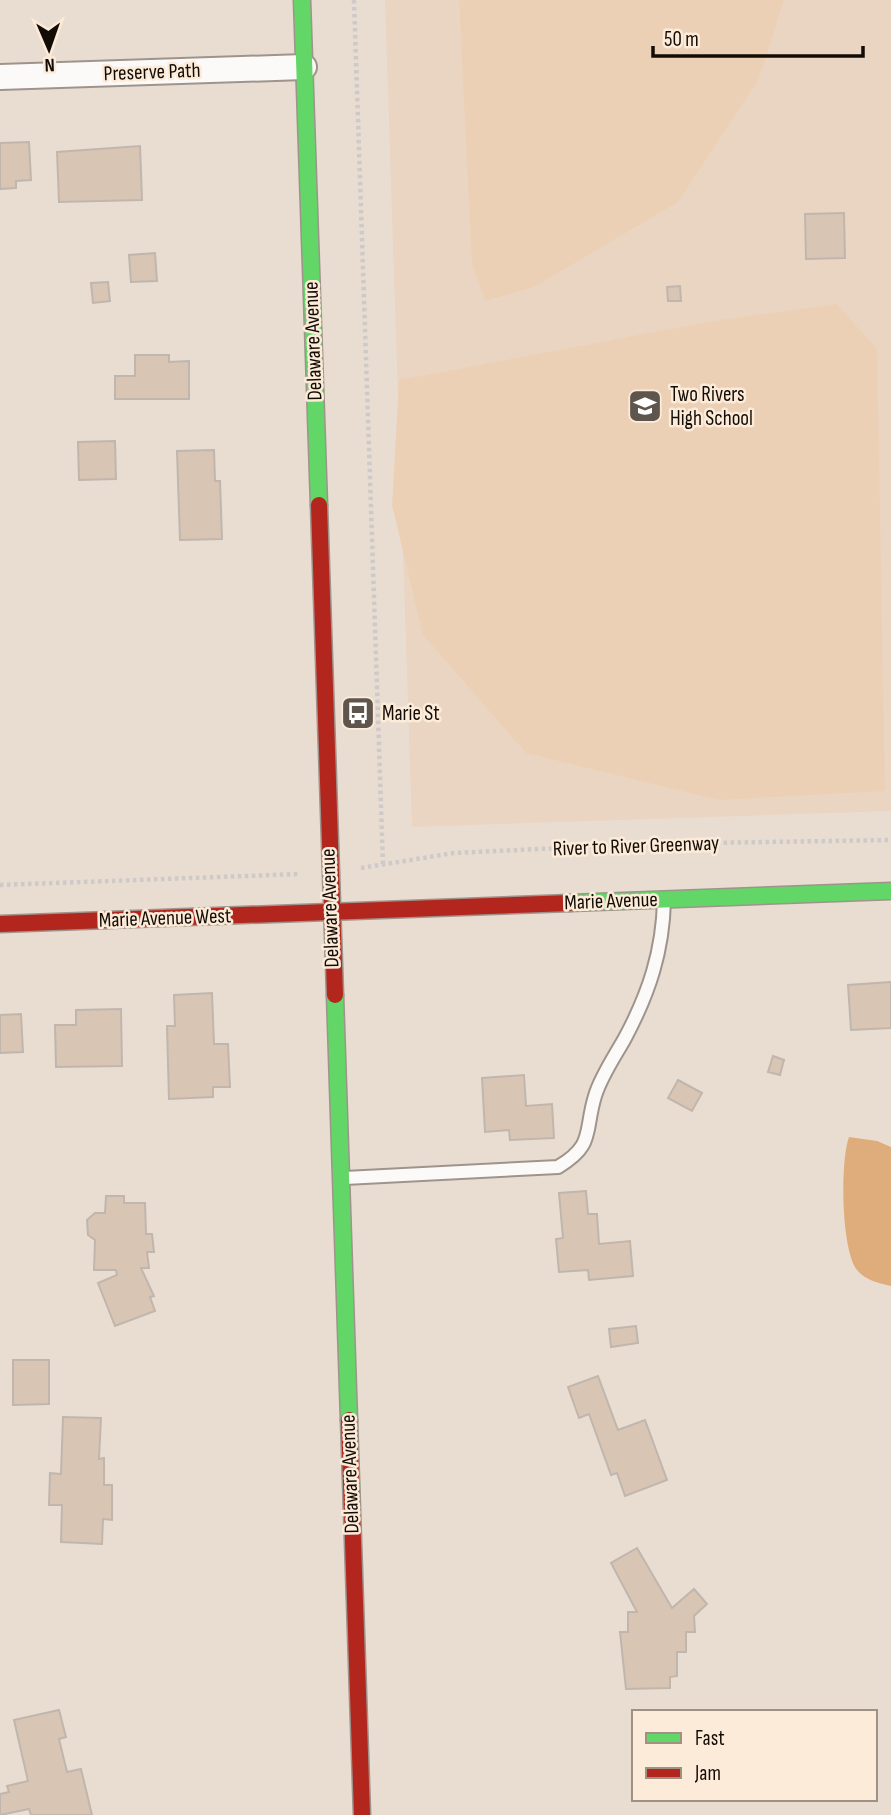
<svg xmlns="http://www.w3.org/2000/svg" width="891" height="1815" font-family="'Sofia Sans Condensed',sans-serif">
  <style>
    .built { fill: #ead5c2 }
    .green { fill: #ecd0b5 }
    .water { fill: #dfad7c }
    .building { fill: #d8c5b4; stroke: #c0b6ae; stroke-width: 2 }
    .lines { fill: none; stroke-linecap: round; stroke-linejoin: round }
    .lane-casing { stroke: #9e948c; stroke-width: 16 }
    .street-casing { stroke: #9e948c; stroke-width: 28 }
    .fast-casing { stroke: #9e948c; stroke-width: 19 }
    .jam-casing { stroke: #9e948c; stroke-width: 19 }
    .path { stroke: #cecac8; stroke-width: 4.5; stroke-dasharray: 3.5 3.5; stroke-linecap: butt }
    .lane { stroke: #fcfaf8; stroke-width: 12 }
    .street { stroke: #fcfaf8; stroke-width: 24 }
    .fast { stroke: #63d668; stroke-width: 16 }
    .jam { stroke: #b3261e; stroke-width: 16 }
    .labels { text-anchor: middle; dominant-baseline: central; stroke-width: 5; stroke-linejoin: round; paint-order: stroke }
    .street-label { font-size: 21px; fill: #130c05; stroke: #fdebda }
    .poi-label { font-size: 21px; fill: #130c05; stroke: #fdebda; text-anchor: start }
  </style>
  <rect width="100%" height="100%" fill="#e9ddd2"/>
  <polygon class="built" points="385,0 891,0 891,811 412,827"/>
  <g class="green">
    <polygon points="459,0 784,0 759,79 678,202 534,287 485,301 472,264"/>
    <polygon points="837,304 877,349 885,791 719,800 526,753 423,635 392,505 399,380 713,321"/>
  </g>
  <path class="water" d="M849,1137L877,1141L891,1147V1286C879,1283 866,1281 857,1270C841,1250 840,1161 849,1137Z"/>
  <g class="building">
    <polygon points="29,142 31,180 16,181 16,188 0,189 0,143"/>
    <polygon points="140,146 142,200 59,202 57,152"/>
    <polygon points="844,213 845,258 806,259 805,214"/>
    <polygon points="155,253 157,281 131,282 129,255"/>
    <polygon points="108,282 110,301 93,303 91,283"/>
    <polygon points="680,286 681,301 668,301 667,287"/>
    <polygon points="135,355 169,355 169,362 189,361 189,399 115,399 115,376 135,376"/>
    <polygon points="115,441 116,479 79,480 78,442"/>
    <polygon points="214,450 215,481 220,481 222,539 180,540 177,451"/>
    <polygon points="891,982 891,1028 851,1030 848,985"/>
    <polygon points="212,993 214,1044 228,1044 230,1087 213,1087 213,1097 169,1099 167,1026 175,1026 174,995"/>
    <polygon points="121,1009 122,1066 56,1067 55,1025 76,1025 76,1010"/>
    <polygon points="21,1014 23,1052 0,1053 0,1015"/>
    <polygon points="773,1056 784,1060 780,1075 768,1072"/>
    <polygon points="524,1075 526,1106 552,1104 554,1138 510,1140 509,1130 485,1132 482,1078"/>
    <polygon points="678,1080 702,1093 692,1111 668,1098"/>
    <polygon points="586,1191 588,1214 597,1214 599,1244 630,1241 633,1276 589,1280 588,1270 559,1272 556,1239 563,1238 559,1193"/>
    <polygon points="106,1196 124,1196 124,1203 145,1203 146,1234 152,1234 154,1252 147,1252 149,1268 141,1268 154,1296 150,1297 155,1311 115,1326 98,1283 117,1275 116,1270 94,1270 95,1240 88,1235 87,1220 95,1213 105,1213"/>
    <polygon points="636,1326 638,1343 611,1347 609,1329"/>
    <polygon points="13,1360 49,1360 49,1404 13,1405"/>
    <polygon points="598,1376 618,1430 645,1420 667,1480 625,1496 617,1473 611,1475 589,1414 579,1418 568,1387"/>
    <polygon points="63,1417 101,1418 99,1459 104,1458 104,1485 112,1485 112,1520 103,1519 102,1544 61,1542 62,1505 49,1505 50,1473 61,1474"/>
    <polygon points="637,1548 672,1608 694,1589 707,1604 694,1616 695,1632 686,1632 686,1652 677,1652 677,1676 670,1677 670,1688 626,1689 620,1632 628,1632 628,1612 637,1612 611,1563"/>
    <polygon points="59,1710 66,1737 59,1739 67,1772 81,1769 92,1815 31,1815 29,1809 0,1815 0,1794 9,1792 7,1786 28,1781 14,1720"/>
  </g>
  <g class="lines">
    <g class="lane-casing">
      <path id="lane" d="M345,1178L558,1167C595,1145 584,1132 595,1096C601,1076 615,1056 625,1038C649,993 663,951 664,900"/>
    </g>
    <g class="street-casing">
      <polyline id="street" points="0,77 304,67"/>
    </g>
    <g class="fast-casing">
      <g id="fast">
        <polyline points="302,0 319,505"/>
        <polyline points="570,903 891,891"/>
        <polyline points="335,995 349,1420"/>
      </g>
    </g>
    <g class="jam-casing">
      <g id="jam">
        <polyline points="319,505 335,995"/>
        <polyline points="0,924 570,903"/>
        <polyline points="349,1420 362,1815"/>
      </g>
    </g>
    <g class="path">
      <polyline points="354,0 383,866"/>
      <polyline points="361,868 454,853 645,844 891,840"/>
      <polyline points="0,885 300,874"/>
    </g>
    <use href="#lane" class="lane"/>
    <use href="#street" class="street"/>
    <use href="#fast" class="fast"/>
    <use href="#jam" class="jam"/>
  </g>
  <defs>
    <g id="school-square" transform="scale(1.75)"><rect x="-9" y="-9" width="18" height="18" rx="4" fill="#5e554d" stroke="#fdebda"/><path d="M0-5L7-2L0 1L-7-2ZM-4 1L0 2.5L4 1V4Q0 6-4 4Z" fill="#fff"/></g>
    <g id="bus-square" transform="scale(1.75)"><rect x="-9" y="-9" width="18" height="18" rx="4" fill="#5e554d" stroke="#fdebda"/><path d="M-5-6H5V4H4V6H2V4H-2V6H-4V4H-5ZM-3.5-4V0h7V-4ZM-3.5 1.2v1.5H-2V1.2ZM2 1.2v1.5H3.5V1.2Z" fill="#fff"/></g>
  </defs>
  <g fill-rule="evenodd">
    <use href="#school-square" x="645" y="406"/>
    <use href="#bus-square" x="358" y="713"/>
  </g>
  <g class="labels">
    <g class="street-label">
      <text transform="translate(152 72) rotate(-2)">Preserve Path</text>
      <text transform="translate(313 341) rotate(-92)">Delaware Avenue</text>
      <text transform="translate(636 846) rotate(-2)">River to River Greenway</text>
      <text transform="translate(611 901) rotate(-2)">Marie Avenue</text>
      <text transform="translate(330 908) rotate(-92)">Delaware Avenue</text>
      <text transform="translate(165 918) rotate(-2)">Marie Avenue West</text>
      <text transform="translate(350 1474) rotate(-92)">Delaware Avenue</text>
    </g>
    <g class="poi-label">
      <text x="670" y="394">Two Rivers<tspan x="670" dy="24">High School</tspan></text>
      <text x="382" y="713">Marie St</text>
    </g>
  </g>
  <rect x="632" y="1710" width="245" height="91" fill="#fdebda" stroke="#9f9285" stroke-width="2"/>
  <rect x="646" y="1733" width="35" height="10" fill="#63d668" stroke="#9f9285" stroke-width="2"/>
  <text x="695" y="1745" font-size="21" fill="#130c05">Fast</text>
  <rect x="646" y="1768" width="35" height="10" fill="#b3261e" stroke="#9f9285" stroke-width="2"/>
  <text x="695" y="1780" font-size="21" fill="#130c05">Jam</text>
  <g transform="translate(49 49) rotate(178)" stroke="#fdebda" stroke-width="5" paint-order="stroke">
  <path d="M0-5L12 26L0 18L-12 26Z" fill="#130c05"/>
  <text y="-10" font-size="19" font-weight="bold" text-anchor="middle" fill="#130c05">N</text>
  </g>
  <path d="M653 46v10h210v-10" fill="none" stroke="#130c05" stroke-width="3.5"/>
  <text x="664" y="46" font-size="21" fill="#130c05" stroke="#fdebda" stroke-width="5" paint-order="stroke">50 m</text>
</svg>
